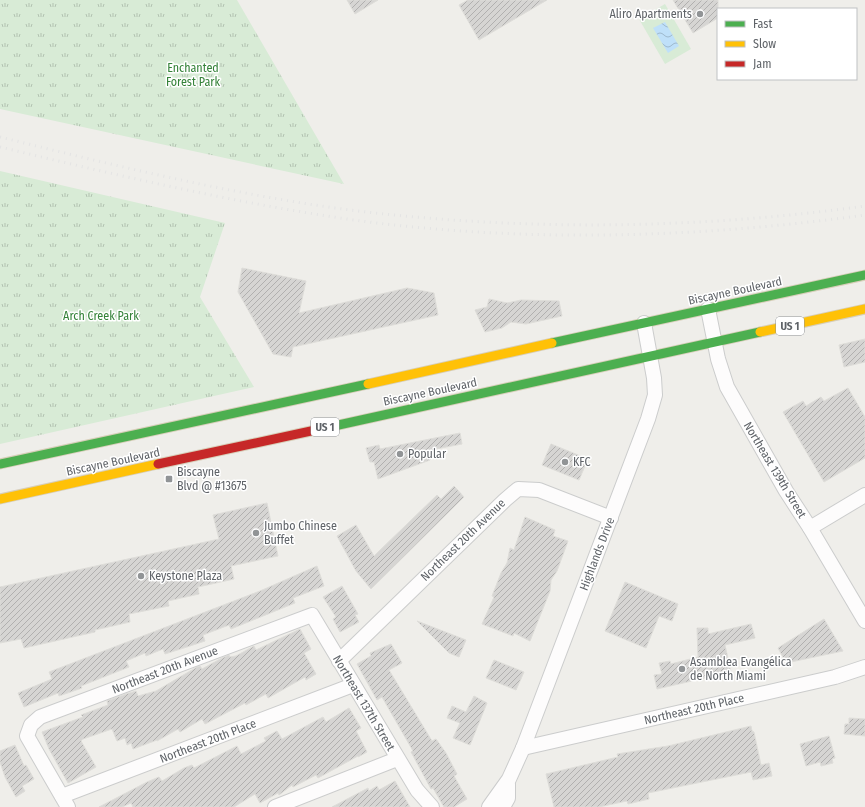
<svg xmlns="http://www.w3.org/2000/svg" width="865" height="807" font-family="'Fira Sans Condensed',sans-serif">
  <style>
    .grass { fill: url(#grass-tufts) }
    .pitch { fill: #d8ebd6 }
    .water { fill: url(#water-waves) }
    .building { fill: url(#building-hatch); stroke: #deddd9 }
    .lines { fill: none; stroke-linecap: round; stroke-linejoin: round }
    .street-casing { stroke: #cbcccc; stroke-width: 16 }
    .fast-casing { stroke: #d7ceb8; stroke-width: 11 }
    .slow-casing { stroke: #d7ceb8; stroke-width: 11 }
    .jam-casing { stroke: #d7ceb8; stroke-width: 11 }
    .street { stroke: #fdfcfc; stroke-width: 14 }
    .fast { stroke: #4caf50; stroke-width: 9 }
    .slow { stroke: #ffc107; stroke-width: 9 }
    .jam { stroke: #c62828; stroke-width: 9 }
    .rail { stroke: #e4e4e4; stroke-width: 3; stroke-dasharray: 1 5; stroke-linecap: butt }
    .poi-dot { fill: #919496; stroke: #fff; stroke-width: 1.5 }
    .labels { text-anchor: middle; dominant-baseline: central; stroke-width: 3; stroke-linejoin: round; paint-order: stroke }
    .shield { fill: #fff; stroke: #8f9295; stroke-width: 1 }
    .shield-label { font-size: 11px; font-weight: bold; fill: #5f6368 }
    .poi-label { font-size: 12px; fill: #5f6368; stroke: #fff; text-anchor: start }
    .park-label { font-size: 12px; fill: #348238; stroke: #fff }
    .street-label { font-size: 12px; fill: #5f6368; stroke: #fff }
  </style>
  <defs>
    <pattern id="grass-tufts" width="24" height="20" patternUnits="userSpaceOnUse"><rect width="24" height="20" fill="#d8ebd6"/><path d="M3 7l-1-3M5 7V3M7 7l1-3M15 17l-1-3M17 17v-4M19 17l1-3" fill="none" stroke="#b2c2b1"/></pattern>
    <pattern id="water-waves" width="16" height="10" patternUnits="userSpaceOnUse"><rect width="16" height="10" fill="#bfe0f9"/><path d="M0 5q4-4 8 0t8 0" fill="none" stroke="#9eb9cd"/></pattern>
    <pattern id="building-hatch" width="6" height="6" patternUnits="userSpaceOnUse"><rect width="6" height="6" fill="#d6d5d3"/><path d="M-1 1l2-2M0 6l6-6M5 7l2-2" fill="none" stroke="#b1b0af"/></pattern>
  </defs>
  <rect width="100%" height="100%" fill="#efeeea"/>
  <g class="grass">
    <polygon points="0,0 237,0 344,184 0,109"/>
    <polygon points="0,171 225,223 200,297 254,387 0,444"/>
  </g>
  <polygon class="pitch" points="665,4 691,49 665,64 639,19"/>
  <polygon class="water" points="665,22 679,46 668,53 653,28"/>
  <g class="building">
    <polygon points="347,0 378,0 355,14"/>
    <polygon points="468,0 547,0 479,40 459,5"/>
    <polygon points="673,0 718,0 718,18 693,33"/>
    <polygon points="242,268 306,281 299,313 407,288 434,293 438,315 293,347 291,357 273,354 238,292"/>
    <polygon points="489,299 507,303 521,300 559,301 562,316 526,324 511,322 502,328 485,332 475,310 487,307"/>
    <polygon points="865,339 865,362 844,367 839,345"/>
    <polygon points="848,388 865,417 865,458 824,482 783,412 803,401 806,406 821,397 824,401"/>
    <polygon points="460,433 462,444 436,449 430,460 378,479 374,462 370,462 366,448 379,445 380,449"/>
    <polygon points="551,444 588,459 579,480 542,465"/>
    <polygon points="454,486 464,497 371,589 356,571 337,536 356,525 374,556 437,495 441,499"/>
    <polygon points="267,503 278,556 231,566 234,579 198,587 199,594 168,601 169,606 129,614 130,622 95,630 95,632 24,648 21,639 0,643 0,587 219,539 213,515"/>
    <polygon points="525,517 555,530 553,536 568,541 557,571 551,580 550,591 530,641 514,633 513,636 482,624 494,597 492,596 501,573 507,563 510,548 514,550"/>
    <polygon points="317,566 324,586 293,598 295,603 231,629 229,625 203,635 205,641 190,646 165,654 163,649 146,656 145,653 126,661 129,667 81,686 82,688 59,696 58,693 24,707 18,693 52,679 49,672 260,591"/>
    <polygon points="625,582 678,604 672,621 659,616 646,648 605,631"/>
    <polygon points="342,586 358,614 355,615 359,622 340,632 333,619 336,617 323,597"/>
    <polygon points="824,619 843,651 786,663 778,648"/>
    <polygon points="417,621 466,640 459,657 449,653"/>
    <polygon points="751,624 755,638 725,645 731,672 657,689 654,675 662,674 659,663 670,661 671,664 698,657 697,628 708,628 708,634"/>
    <polygon points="300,629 311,649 304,653 316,674 306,680 305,677 268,698 266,694 246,705 245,703 205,724 202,719 180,732 178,729 157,741 157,740 133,749 131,743 127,745 125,738 117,741 112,729 83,739 81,741 96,767 68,783 49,749 42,732 83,717 81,715 108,705 107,701 126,694 136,691 138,696 156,691 197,667 200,666 202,669 222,658 229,655 230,657 236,656 254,646 256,650"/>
    <polygon points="391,644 402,663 389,670 432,741 436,739 446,753 457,774 454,776 467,799 454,807 444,807 433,788 431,789 411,752 413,751 382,697 377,700 357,664 371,656 370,653"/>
    <polygon points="494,660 524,672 516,690 486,678"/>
    <polygon points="474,696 487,703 470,745 453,738 460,723 447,718 452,706 466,712"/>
    <polygon points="349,708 361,728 356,731 367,752 358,757 358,756 318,778 316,775 293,787 292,785 279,795 278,793 260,803 255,794 234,807 133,807 131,803 122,807 99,807 147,782 159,777 162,781 184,768 192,765 194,768 237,746 241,754 266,741 264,738 277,731 282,739 323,717 326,722"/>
    <polygon points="849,718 865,719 865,736 844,734 845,724 849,724"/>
    <polygon points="751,726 752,731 754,732 761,765 769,763 772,776 753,780 751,772 648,793 649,799 628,804 627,801 599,807 554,807 546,774 618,757 617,754 668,746"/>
    <polygon points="829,736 835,758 832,759 833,763 821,766 820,762 806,766 800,744"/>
    <polygon points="15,745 24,766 26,765 34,779 22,786 25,791 16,797 5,777 0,762 0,751"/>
    <polygon points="395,781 410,807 332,807 368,788 369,791 377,786 379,790"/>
  </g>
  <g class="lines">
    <g class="street-casing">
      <g id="street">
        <polyline points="708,309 718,359 727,387 786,491 810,528 865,621"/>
        <polyline points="810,528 865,495"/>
        <polyline points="339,661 505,500 518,489 539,490 611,518"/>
        <polyline points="523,748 835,677 865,667"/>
        <polyline points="62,796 353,685"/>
        <polyline points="68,807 27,736 31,725 40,717 312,615 417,790 432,807"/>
        <polyline points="275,807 397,759"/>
        <polyline points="489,807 509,779 523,748 648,419 655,395 654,378 644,323"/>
        <polyline points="503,807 508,798 508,784"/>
      </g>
    </g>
    <g class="fast-casing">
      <g id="fast">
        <polyline points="552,343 865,275"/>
        <polyline points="334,426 760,332"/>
        <polyline points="0,464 368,384"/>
      </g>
    </g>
    <g class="slow-casing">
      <g id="slow">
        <polyline points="760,332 865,309"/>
        <polyline points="368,384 552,343"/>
        <polyline points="0,499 158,464"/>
      </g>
    </g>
    <g class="jam-casing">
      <polyline id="jam" points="158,464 334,426"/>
    </g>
    <use href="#street" class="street"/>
    <use href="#fast" class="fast"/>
    <use href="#slow" class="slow"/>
    <use href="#jam" class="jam"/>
    <g class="rail">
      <path d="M0,137C121,167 242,197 366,212C532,231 699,229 865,206"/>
      <path d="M0,147C120,176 239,204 361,221C529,243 698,238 865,215"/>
    </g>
  </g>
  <g class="poi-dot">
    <circle cx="700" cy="14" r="4"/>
    <circle cx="400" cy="454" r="4"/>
    <circle cx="565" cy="462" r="4"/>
    <rect x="165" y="475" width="8" height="8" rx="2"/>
    <circle cx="256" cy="533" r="4"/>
    <circle cx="141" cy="576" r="4"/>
    <circle cx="682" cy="669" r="4"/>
  </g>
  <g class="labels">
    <g class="shield">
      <rect x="776" y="317" width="28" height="18" rx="3"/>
      <rect x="311" y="418" width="28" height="18" rx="3"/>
    </g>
    <g class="shield-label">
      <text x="790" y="326">US 1</text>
      <text x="325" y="427">US 1</text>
    </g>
    <g class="poi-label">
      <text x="692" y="14" text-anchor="end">Aliro Apartments</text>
      <text x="408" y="454">Popular</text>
      <text x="573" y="462">KFC</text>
      <text x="177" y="472">Biscayne<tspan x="177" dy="14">Blvd @ #13675</tspan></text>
      <text x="264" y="526">Jumbo Chinese<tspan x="264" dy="14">Buffet</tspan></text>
      <text x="149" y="576">Keystone Plaza</text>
      <text x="690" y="662">Asamblea Evangélica<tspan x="690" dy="14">de North Miami</tspan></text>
    </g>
    <g class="park-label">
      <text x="193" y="68">Enchanted<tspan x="193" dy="14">Forest Park</tspan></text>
      <text x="101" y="316">Arch Creek Park</text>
    </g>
    <g class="street-label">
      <text transform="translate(735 291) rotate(-12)">Biscayne Boulevard</text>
      <text transform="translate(430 392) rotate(-12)">Biscayne Boulevard</text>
      <text transform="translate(113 462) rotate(-12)">Biscayne Boulevard</text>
      <text transform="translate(775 470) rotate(59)">Northeast 139th Street</text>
      <text transform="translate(463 540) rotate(-44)">Northeast 20th Avenue</text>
      <text transform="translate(597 554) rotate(-69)">Highlands Drive</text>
      <text transform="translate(165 670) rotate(-21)">Northeast 20th Avenue</text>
      <text transform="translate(364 703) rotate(59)">Northeast 137th Street</text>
      <text transform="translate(694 709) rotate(-13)">Northeast 20th Place</text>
      <text transform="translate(208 741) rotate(-21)">Northeast 20th Place</text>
    </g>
  </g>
  <rect x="717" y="8" width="140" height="72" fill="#ffffff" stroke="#bfc1c3"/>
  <rect x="725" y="21" width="20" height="6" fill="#4caf50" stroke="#bfc1c3"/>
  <text x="753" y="28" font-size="12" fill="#5f6368">Fast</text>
  <rect x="725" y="41" width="20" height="6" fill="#ffc107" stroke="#bfc1c3"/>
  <text x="753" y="48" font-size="12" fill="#5f6368">Slow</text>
  <rect x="725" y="61" width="20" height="6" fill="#c62828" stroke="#bfc1c3"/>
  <text x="753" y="68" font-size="12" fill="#5f6368">Jam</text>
</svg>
